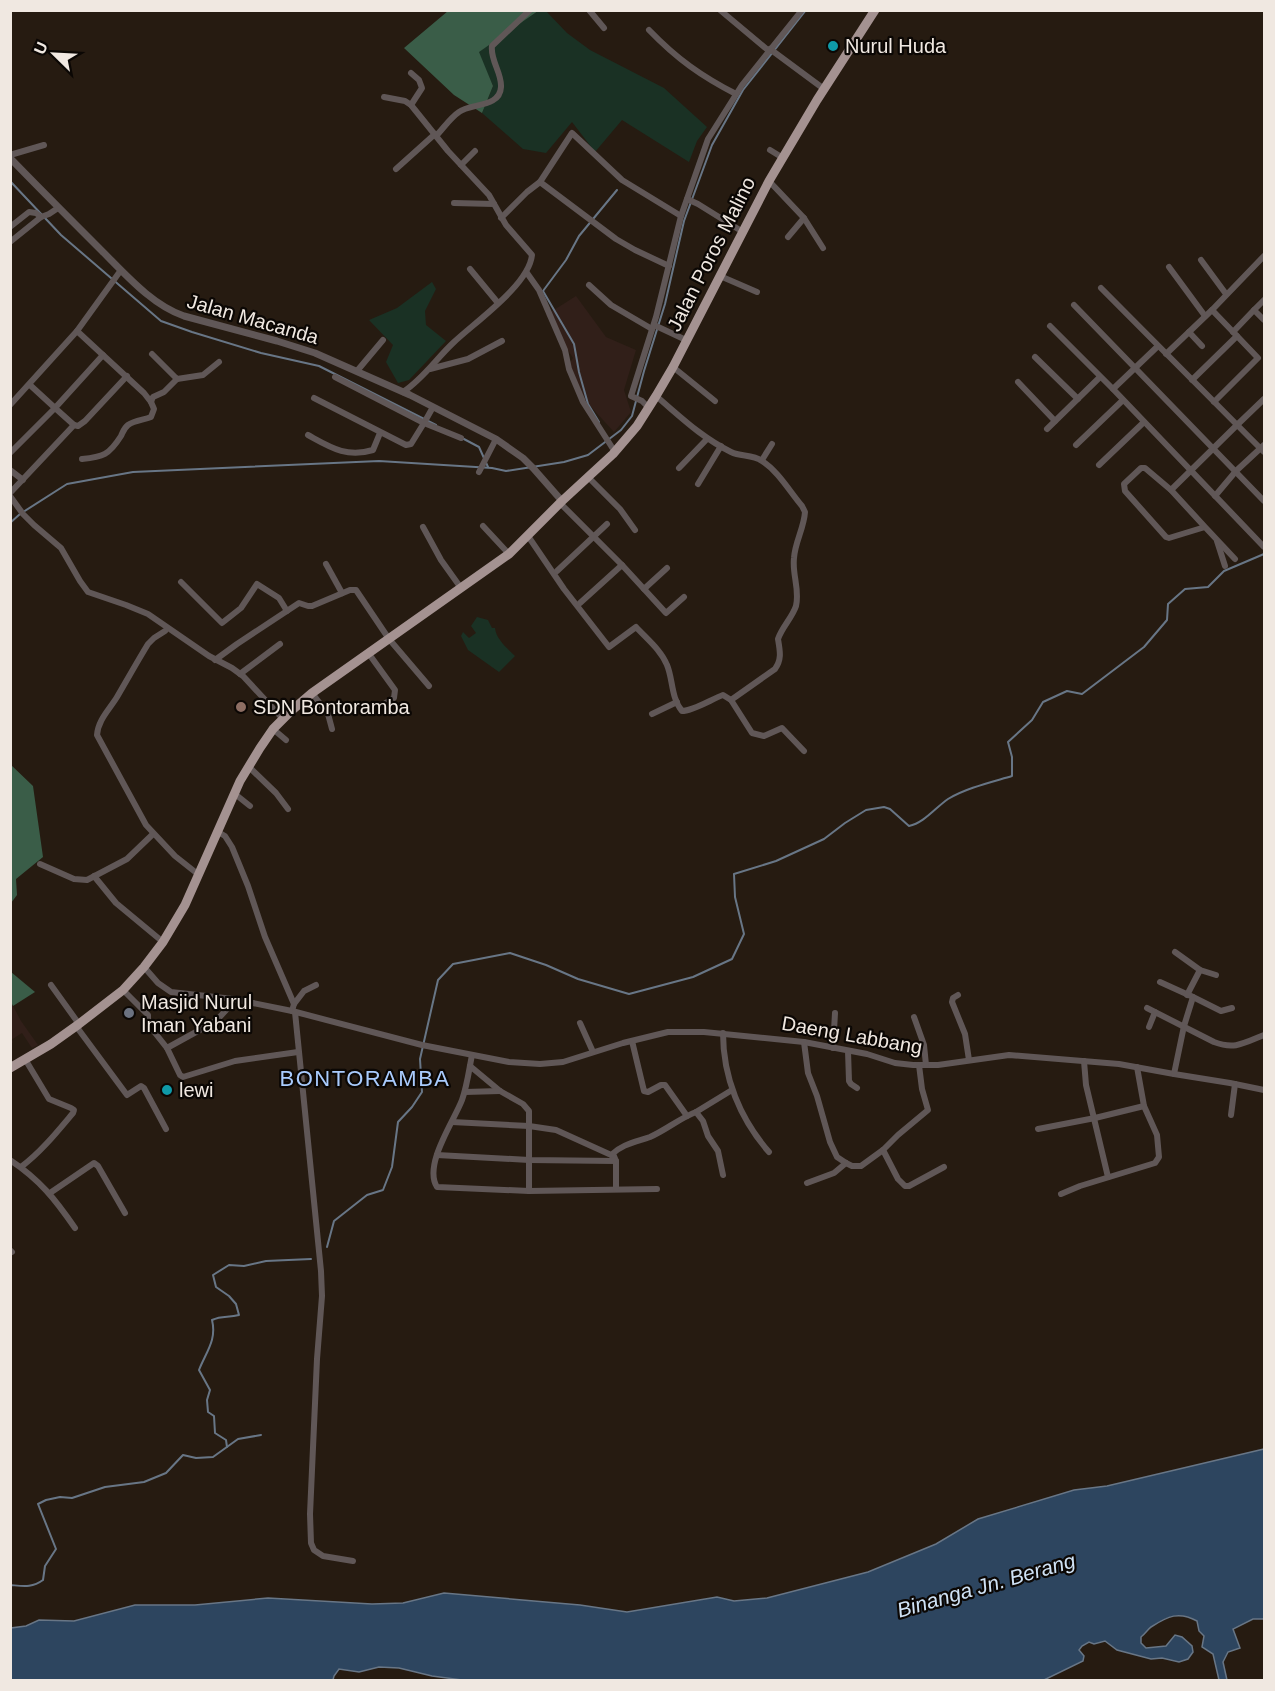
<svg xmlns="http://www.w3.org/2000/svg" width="1275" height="1691" font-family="Helvetica,sans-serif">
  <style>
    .industrial { fill: #311f19 }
    .green { fill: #1a3124 }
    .forest { fill: #3a5d48 }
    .water { fill: #2d455f; stroke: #687686; stroke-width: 1.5 }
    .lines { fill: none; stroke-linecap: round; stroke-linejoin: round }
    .stream { stroke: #687686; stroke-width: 2 }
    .minor { stroke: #605757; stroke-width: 6 }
    .tertiary { stroke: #605757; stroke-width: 7 }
    .primary { stroke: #a49291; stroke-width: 9 }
    .culture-dot { fill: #0f9aa8; stroke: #0b0704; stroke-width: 2 }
    .education-dot { fill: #8d6e63; stroke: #0b0704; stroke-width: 2 }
    .worship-dot { fill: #6b7280; stroke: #0b0704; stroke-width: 2 }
    .labels { text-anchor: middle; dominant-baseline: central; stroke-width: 4.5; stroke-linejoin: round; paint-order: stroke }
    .poi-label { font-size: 20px; fill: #f0e8e1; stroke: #0b0704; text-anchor: start }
    .street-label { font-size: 20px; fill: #f0e8e1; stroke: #0b0704 }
    .water-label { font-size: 21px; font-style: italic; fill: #cfe2f5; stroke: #0b0704 }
    .quarter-label { font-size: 22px; letter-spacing: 1.5px; fill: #a9cbfd; stroke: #0b0704 }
  </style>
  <rect width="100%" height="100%" fill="#261b11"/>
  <g class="industrial">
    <polygon points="576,296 606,337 636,350 624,390 631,412 614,432 583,398 569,364 573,358 546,315"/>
    <polygon points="11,1002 21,1021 38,1045 32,1048 22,1033 11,1040 13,1042 11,1044"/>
  </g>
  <g class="green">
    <polygon points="538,11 546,11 567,33 590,50 664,88 707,127 697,141 689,162 622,120 595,152 572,122 546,153 523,149 482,113 493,86 478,52"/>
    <polygon points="432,282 436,289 425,311 426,325 446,341 409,380 398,383 386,362 393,345 369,320 397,308"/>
    <path d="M477,617L488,620L492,628H495C496,639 507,648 515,656L499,672L468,650L461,636L463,632L469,638L476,633L471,626Z"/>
  </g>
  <g class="forest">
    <polygon points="448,11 538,11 479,52 493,86 482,113 454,95 404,48"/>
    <polygon points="10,764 33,786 43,857 16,879 17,895 11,903"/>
    <polygon points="11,972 35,992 13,1006 11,1002"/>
  </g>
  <path class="water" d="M1264,1449V1619H1253L1233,1629L1240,1648L1228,1652L1223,1662L1227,1680H1219L1213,1654L1202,1647L1204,1636L1199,1631L1197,1621C1179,1611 1168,1616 1151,1627C1148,1629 1145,1634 1141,1637V1643L1146,1648L1166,1646L1175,1635L1182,1637L1192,1646L1193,1652L1188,1659L1179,1662L1162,1658L1151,1659L1117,1650L1105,1641L1094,1644L1089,1642L1082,1646L1079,1650L1084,1656L1083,1661L1044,1680H462L432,1676L399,1668L379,1667L359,1672L339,1669L334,1676L333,1680H11V1628L26,1626L39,1620L74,1621L135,1605H195L268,1598L372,1604L403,1603L444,1593L580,1605L627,1612L717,1597L734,1601L767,1598L868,1572L936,1544L978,1519L1074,1490L1107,1486Z"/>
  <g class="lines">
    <g class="stream">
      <polyline points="10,181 61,235 161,321 192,332 261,353 319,366 436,425"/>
      <polyline points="599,422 588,404 579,372 574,344 543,291 566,260 579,236 617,190"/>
      <polyline points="462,438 479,447 488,467"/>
      <polyline points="10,523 20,514 67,484 133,472 379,461 492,468 506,471 564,462 588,455 621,430 632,416 644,371 665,304 684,221 712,145 743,90 806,10"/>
      <path d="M327,1247L334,1221L367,1195L383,1190L392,1167L398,1122L412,1107L422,1092L420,1059L438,980L453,964L510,953L546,965L578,979L629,994L693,977L732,959L744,934L735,897L734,874L776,861L824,839L845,823L866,810L884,807L890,809L909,826C924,823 935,808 948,799C966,788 992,782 1012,776V757L1008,742L1032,720L1043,702L1067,691L1082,694L1144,647L1167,620L1168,604L1185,589L1208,587L1224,571L1264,554"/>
      <path d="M227,1447L226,1440L215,1433L214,1416L208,1412L207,1400L210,1390L199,1370C206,1352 217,1340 212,1320C222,1315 228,1318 239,1315L236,1304L229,1296L216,1287L213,1275L229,1265L244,1266L266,1261L311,1259"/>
      <path d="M10,1585C23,1586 32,1588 43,1580L45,1566L56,1549L38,1504L46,1500L60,1497L72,1498L105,1487L144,1482L166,1473L183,1455L196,1458L213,1457L238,1439L261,1435"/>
    </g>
    <g class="minor">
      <polyline points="589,10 604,28"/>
      <polyline points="720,10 769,51"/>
      <path d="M649,30C677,59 701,76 736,94"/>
      <polyline points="770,49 824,89"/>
      <path d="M384,97L405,101L411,105L448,151L489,195L506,225L532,255C529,285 475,322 453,343C436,359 423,379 403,392"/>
      <polyline points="411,105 422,88 419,80 411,73"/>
      <path d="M436,136C443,129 450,118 459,112C470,103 500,108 501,87C502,73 490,60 492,46L530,10"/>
      <polyline points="770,150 783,158"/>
      <polyline points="10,155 44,145"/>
      <polyline points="461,165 475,151"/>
      <polyline points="396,169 435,134"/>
      <polyline points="769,181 804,218 823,248"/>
      <polyline points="687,199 698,204 743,232"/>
      <polyline points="454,203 494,204"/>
      <polyline points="501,218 527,192 540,182"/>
      <polyline points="10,227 29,212 36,213 41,217"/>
      <polyline points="788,237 804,218"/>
      <polyline points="10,242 41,217 49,214 58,208"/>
      <polyline points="1201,260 1226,294"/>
      <polyline points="669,266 635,250 616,239 540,182 572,133 622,180 681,216"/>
      <polyline points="1169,267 1205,316"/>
      <polyline points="470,269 498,303"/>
      <polyline points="527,273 539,290 565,350 569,369 583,402 615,452"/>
      <polyline points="720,276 757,292"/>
      <polyline points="589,285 611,305 652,329"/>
      <polyline points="1101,288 1264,452"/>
      <polyline points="1264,300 1254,310 1264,320"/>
      <polyline points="1074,305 1264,501"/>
      <polyline points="1212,310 1264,256"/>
      <polyline points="654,325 686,340"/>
      <polyline points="1050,326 1113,389"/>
      <polyline points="77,331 144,393 151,402 153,397 164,392 177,379"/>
      <polyline points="1189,332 1202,346"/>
      <polyline points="1233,332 1254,310"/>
      <polyline points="1158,346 1113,389 1264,547"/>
      <polyline points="152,354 177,379 203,375 219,362"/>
      <polyline points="1166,354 1212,310 1237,336"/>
      <polyline points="1035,357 1078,399"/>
      <polyline points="673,367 715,401"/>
      <polyline points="430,369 468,359 502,341"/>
      <polyline points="357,371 383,340"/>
      <polyline points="335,377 424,423 433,407"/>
      <polyline points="1192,380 1237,336 1258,358 1214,402"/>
      <polyline points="1018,382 1055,421"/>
      <path d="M656,396C682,418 701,437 731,452C741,457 752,454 762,461C778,471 790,492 802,506L805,512C804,528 795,542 794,558C792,575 800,589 796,606C792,618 782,627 778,639C780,651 782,659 775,669L731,700"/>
      <polyline points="314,398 406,445 411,444 424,423 461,438"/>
      <polyline points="10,405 77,331 121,270"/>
      <polyline points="649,408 642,401 631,396 656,317 681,216 708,139 742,85 802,10"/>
      <polyline points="74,425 55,408 103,355"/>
      <polyline points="1047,429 1100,377"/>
      <path d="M308,435C330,447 346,458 373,450L380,433"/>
      <polyline points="1076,445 1123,400"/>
      <polyline points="10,453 55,408 30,385"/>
      <path d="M82,459C103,457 109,455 121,436C123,432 124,428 128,425C135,420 144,420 151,417L154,409L151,402"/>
      <polyline points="762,460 772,444"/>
      <polyline points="1099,465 1144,422"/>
      <polyline points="679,468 707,439"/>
      <polyline points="10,470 23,480"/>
      <polyline points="479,472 496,439"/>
      <polyline points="588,477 620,509 635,530"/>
      <polyline points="698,484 721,446"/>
      <polyline points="1171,490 1237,425 1264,399"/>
      <polyline points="10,493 74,425 78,426 85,421 127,376"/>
      <polyline points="10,496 23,514 34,525 61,548 80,581 88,592 126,605 148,614 209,656 232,668 243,676 283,719"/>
      <polyline points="1215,496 1236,471 1264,445"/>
      <polyline points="560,503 622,565 666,613 684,597"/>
      <polyline points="483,526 509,554"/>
      <polyline points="423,527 441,560 461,588"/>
      <polyline points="1205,527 1171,490 1145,468 1141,468 1124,484 1125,491 1166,537 1169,538 1205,527 1235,559"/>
      <path d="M528,536L564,589L609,647L636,627C647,639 661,650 667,665C673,679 671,698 682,711C693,711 712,699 723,695L731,700L752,733L764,736L782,728L804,751"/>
      <polyline points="1217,541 1225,566"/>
      <polyline points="326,564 342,593"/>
      <polyline points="557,571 607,524"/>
      <polyline points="181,582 222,623 241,608 257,584 279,598 287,611"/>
      <polyline points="644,589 667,568"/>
      <polyline points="580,603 622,565"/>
      <path d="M165,631L154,638L148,644C137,662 127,680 117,697C109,710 98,720 97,735L146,825L175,856L199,875"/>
      <polyline points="369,654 395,690 394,698 377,708"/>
      <polyline points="215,660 237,644 299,603 308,606 312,606 350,590 356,590 389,639 429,686"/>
      <polyline points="240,674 280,644"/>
      <polyline points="312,693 328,714 332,729"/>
      <polyline points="652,714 677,702"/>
      <polyline points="273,729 286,740"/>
      <polyline points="248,766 276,793 288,809"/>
      <polyline points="235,794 250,806"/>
      <polyline points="218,832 225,836 232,847 248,886 265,937 294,1004 292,1011"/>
      <polyline points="40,864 74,879 87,880 127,859 153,834"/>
      <polyline points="94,876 116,903 163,942"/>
      <polyline points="1175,952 1200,970 1216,975"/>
      <polyline points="144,967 158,983 171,992 233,999 292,1011 422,1045 509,1062 540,1064 563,1062 623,1043 668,1032 704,1032 804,1042 867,1054 895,1063 913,1065 938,1065 1009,1055 1119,1064 1174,1074 1230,1083 1264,1090"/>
      <polyline points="1160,982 1193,997 1184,1026 1174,1074"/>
      <polyline points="51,985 79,1024"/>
      <polyline points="123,990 148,1015 148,1024 167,1048 216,1021 228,1008 233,999"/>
      <polyline points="958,995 953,998 952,1002 965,1034 969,1060"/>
      <polyline points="1187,995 1200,970"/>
      <polyline points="1193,997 1221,1011 1232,1008"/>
      <polyline points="294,1004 304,991 316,985"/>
      <path d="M1147,1008L1214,1042C1235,1050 1244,1043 1264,1035"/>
      <polyline points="295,1012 321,1271 322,1296 317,1359 310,1514 311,1543 314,1550 323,1556 353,1561"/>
      <polyline points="914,1017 924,1045 926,1065"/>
      <polyline points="580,1023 593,1052"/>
      <polyline points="76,1026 127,1095 141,1086 144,1088 166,1129"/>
      <polyline points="1149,1027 1155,1012"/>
      <path d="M723,1033C723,1077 740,1119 769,1152"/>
      <polyline points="632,1041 644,1091 648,1092 661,1085 665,1085 687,1116"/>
      <polyline points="804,1042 808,1073 817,1096 830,1142 837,1157 846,1163 852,1166 861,1166 883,1150 898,1135 928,1110 922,1089 919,1065"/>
      <polyline points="167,1048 180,1075 183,1077 235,1061 298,1052"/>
      <polyline points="833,1048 835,1013"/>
      <polyline points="848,1051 849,1081 851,1084 857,1088"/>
      <path d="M472,1055C469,1070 467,1086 462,1100C454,1121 423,1165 437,1187L529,1191L657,1189"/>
      <polyline points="1084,1061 1086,1085 1108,1177"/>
      <polyline points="470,1066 500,1091 523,1104 529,1111 529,1191"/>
      <polyline points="1137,1067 1144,1106"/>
      <polyline points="465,1092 500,1091"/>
      <polyline points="696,1112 732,1090"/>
      <polyline points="1231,1115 1235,1084"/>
      <polyline points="452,1122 529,1126 556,1130 609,1154 614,1156 616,1161"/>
      <polyline points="1038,1129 1095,1118 1144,1106 1157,1135 1159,1157 1155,1163 1080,1186 1061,1194"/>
      <polyline points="883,1150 898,1179 905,1186 909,1186 944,1167"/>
      <polyline points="437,1155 529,1160 616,1161 616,1189"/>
      <path d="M611,1155C622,1144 636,1142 650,1137C666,1130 680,1118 696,1112L703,1121L708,1136L718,1151L723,1175"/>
      <path d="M10,1160C40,1180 55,1199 75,1228"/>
      <path d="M21,1167C41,1152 57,1132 73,1113L74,1110L71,1108L49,1099L25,1059"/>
      <polyline points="807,1183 834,1173 846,1163"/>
      <polyline points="50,1193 94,1163 98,1166 125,1213"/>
      <polyline points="10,1250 12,1252"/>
    </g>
    <path class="tertiary" d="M10,158C41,190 71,220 102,251C126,275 152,305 184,316L277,341L315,353L410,395L496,439L523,458L533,468L562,501"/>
    <polyline class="primary" points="10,1068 51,1044 79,1024 123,990 144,967 163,942 185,905 240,781 260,748 273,729 291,711 312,693 509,554 562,501 613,454 637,426 656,396 673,367 769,181 817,100 875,10"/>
  </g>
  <g class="culture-dot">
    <circle cx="833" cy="46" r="6"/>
    <circle cx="167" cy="1090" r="6"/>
  </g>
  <circle class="education-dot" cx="241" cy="707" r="6"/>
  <circle class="worship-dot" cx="129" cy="1013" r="6"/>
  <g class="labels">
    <g class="poi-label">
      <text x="845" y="46">Nurul Huda</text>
      <text x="253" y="707">SDN Bontoramba</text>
      <text x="141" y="1002">Masjid Nurul<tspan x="141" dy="23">Iman Yabani</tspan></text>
      <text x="179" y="1090">lewi</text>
    </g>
    <g class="street-label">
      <text transform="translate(711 254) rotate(-63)">Jalan Poros Malino</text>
      <text transform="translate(253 319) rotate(16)">Jalan Macanda</text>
      <text transform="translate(852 1035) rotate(10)">Daeng Labbang</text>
    </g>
    <g class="water-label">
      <text transform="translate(986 1585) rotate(-16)">Binanga Jn. Berang</text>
    </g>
    <g class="quarter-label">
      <text x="365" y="1078">BONTORAMBA</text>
    </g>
  </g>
  <rect width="1275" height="1691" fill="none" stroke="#f0e8e1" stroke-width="24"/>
  <g transform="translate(54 54) rotate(294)" stroke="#0b0704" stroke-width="4.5" paint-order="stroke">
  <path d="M0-4.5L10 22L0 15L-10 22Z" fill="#f0e8e1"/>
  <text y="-9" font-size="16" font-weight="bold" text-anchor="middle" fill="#f0e8e1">U</text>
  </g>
</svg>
